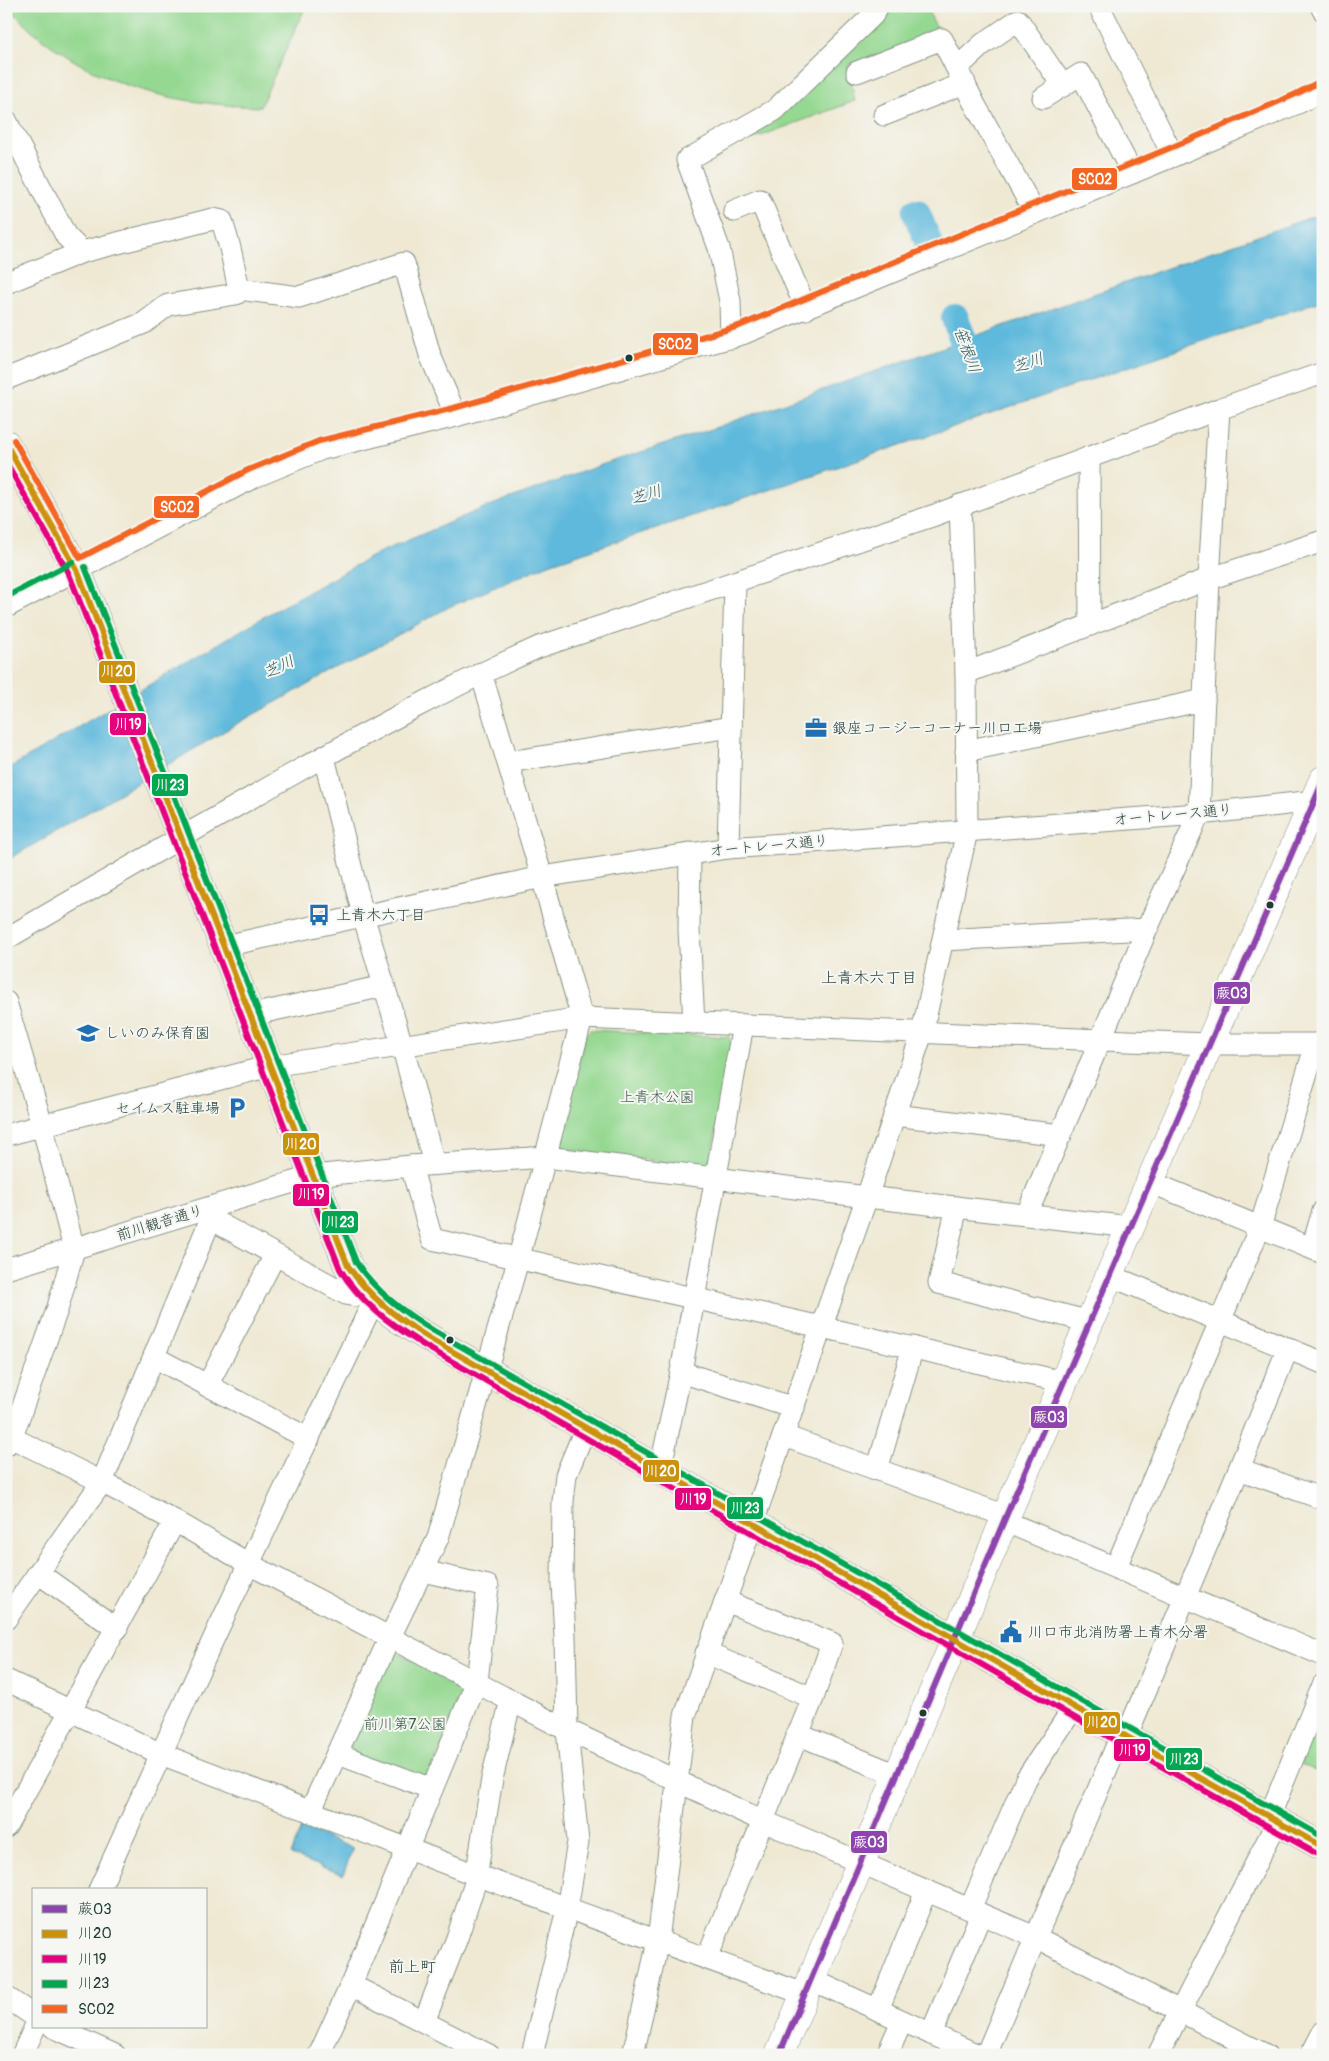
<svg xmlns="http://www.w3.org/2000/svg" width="1329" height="2061" font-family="Pangolin,'Klee One',sans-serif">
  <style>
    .green { fill: #94d891; stroke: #5a8a62 }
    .water { fill: #5eb9dc; stroke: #3e7b88 }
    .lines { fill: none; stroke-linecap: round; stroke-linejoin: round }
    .river { stroke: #5eb9dc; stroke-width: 28 }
    .minor-casing { stroke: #879384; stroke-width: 23 }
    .major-casing { stroke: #879384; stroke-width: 29 }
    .minor { stroke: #fff; stroke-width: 21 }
    .major { stroke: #fff; stroke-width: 28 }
    .bus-1-casing { stroke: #f6f6f2; stroke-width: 10 }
    .bus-2-casing { stroke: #f6f6f2; stroke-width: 10 }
    .bus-3-casing { stroke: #f6f6f2; stroke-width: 10 }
    .bus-4-casing { stroke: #f6f6f2; stroke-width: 10 }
    .bus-5-casing { stroke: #f6f6f2; stroke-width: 10 }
    .bus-1 { stroke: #8e44ad; stroke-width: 6 }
    .bus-2 { stroke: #cc910a; stroke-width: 6 }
    .bus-3 { stroke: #e5007d; stroke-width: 6 }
    .bus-4 { stroke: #00a651; stroke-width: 6 }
    .bus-5 { stroke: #f26522; stroke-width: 6 }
    .bus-dot { fill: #1f3d34; stroke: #f6f6f2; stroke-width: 2 }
    .labels { text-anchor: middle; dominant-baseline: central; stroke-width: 4; stroke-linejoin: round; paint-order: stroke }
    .poi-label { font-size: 15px; fill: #1f3d34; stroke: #f6f6f2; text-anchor: start }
    .street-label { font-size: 15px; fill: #1f3d34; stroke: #f6f6f2 }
    .park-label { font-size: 15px; fill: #365c47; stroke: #f6f6f2 }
    .water-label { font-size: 16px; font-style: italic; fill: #2f5c5e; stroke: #f6f6f2 }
    .neighbourhood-label { font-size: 16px; fill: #1f3d34; stroke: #f6f6f2 }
    .line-badge { stroke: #f6f6f2; stroke-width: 2 }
    .badge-label { font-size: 14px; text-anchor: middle; font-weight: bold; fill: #fff }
  </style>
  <rect width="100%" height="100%" fill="#f6f6f2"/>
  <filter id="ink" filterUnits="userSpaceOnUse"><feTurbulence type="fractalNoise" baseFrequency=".02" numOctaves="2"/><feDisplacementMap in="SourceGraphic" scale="10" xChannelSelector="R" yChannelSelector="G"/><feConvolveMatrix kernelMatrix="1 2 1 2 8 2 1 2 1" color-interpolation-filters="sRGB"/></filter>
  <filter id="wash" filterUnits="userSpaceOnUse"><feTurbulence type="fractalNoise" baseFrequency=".0096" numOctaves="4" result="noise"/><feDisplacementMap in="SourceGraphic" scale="20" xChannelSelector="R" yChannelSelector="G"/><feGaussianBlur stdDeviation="1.12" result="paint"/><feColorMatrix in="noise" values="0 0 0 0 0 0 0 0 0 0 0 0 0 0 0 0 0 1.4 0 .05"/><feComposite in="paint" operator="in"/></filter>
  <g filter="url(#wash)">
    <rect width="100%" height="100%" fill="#efe9d4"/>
    <g class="green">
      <path d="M7,6H306L260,107C177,104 108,90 41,38C29,29 18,17 7,6Z"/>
      <polygon points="884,6 925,6 941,35 848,65 855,101 750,140 748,135"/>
      <polygon points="590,1030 729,1037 732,1045 711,1160 703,1167 562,1149 558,1138 585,1035"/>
      <polygon points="390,1650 465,1683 429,1780 348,1754"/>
      <polygon points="1323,1709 1323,1772 1315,1771 1300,1764"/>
    </g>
    <g class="water">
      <polygon points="1323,213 1323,300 755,495 549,564 449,607 238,723 6,861 6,770 265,616 378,553 486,507 604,464 706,431"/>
      <polygon points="301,1828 353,1848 343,1875 291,1855"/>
    </g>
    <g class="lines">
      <g class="river">
        <polyline points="916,212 928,241"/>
        <polyline points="955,318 976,375"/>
      </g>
    </g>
  </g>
  <g filter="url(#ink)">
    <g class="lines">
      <g class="minor-casing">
        <g id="minor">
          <polyline points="1099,6 1173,156"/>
          <polyline points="1321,6 1323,10"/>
          <polyline points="957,68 983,44 1018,20 1063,86"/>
          <polyline points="857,72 942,39 974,103 1035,213"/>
          <polyline points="1043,98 1081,74 1132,173"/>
          <polyline points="884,115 965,83"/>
          <polyline points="6,120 66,236 82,252"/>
          <polyline points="734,211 760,200 806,309"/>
          <polyline points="6,283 82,252 213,219 222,221 230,248 239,289 299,297 404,263 430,355 456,416"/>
          <polyline points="731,338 730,301 719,248 687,160 775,110 873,15 878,6"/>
          <polyline points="6,379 144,323 168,305 236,294 239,289"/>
          <polyline points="1089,457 1090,625"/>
          <polyline points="6,607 252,478 322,449 456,416 742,334 1173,156 1300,102 1323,90"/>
          <polyline points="966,673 1203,581 1323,541"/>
          <polyline points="966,751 1204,700"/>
          <polyline points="324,757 363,915 402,1045 434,1164"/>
          <polyline points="508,762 731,727"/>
          <polyline points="728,848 735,583"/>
          <polyline points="690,853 689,930 694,1023"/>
          <path d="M6,939C101,883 196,829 291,775C373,729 453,685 539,647L935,515L1219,409L1323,373"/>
          <polyline points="943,940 1147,929"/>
          <polyline points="224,946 542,877 728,848 1199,814 1323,800"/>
          <polyline points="6,1002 42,1125 74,1249 58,1307 12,1437 6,1445"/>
          <polyline points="251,1015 384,986"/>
          <polyline points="894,1115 1061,1135"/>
          <polyline points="6,1135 270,1066 582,1018 1102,1040 1209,1044 1323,1044"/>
          <polyline points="411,1166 432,1239 1064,1382"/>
          <polyline points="1150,1182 1323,1253"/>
          <polyline points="957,1207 939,1283 1090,1322"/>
          <polyline points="1027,1214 1147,929 1199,814 1209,579 1219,409"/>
          <polyline points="211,1219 346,1294 356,1296 364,1290"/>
          <polyline points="1312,1248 1323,1211"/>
          <polyline points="6,1269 313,1176 411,1166 546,1157 867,1197 1131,1227"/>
          <polyline points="1111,1276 1323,1363"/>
          <polyline points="154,1357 309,1439"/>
          <polyline points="681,1372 794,1408"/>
          <polyline points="207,1386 275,1255"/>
          <polyline points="6,1435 102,1482 175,1521 249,1564 567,1730 763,1821 1035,1937 1266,2055"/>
          <polyline points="784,1436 1006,1516"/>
          <polyline points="1239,1469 1323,1499"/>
          <polyline points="660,1470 681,1372 743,1025"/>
          <polyline points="877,1470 913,1347"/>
          <polyline points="1004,1521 1323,1655"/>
          <polyline points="1116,1567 1260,1227 1316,1044"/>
          <polyline points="38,1573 117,1629"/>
          <polyline points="6,1619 102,1482 216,1206"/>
          <polyline points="706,1653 813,1698"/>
          <polyline points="6,1680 161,1754 476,1875 804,1994"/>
          <polyline points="797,1734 897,1775"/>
          <polyline points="1127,1735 1239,1469 1288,1348"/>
          <polyline points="338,1754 432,1789"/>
          <polyline points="310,1812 390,1637 438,1538 519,1257 582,1018 542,877 481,673"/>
          <polyline points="1270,1815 1323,1685"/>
          <polyline points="6,1827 175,1521"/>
          <polyline points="99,1890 218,1629 374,1300"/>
          <polyline points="970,1909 1026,1779 1074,1707"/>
          <polyline points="707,1958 813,1698 832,1643 725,1601"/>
          <polyline points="810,1979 978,2055"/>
          <polyline points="350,1987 361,1990 489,2055"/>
          <polyline points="6,1997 34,2016"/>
          <polyline points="878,2010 926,1891"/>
          <polyline points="424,2022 457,1938 475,1883 492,1779 509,1708 513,1701"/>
          <polyline points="53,2027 115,2055"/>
          <polyline points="931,2034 981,1914"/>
          <polyline points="22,2055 35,2027"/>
          <polyline points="319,2055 350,1987 477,1681 488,1586 423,1571"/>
          <polyline points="532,2055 567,1909 578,1842 567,1730 565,1636 562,1584 563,1501 566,1475 586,1427"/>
          <polyline points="633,2055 658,1941 685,1716 867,1197 922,1033 967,831 966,673 960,505"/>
          <polyline points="887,2055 902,2021"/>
          <polyline points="986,2055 1122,1733"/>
          <polyline points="1158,2055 1278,1820"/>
          <polyline points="1311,2055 1323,2032"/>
        </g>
      </g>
      <g class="major-casing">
        <g id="major">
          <path d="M6,444L77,570L86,593L348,1266C375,1315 440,1343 487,1371L1074,1707L1323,1847"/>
          <polyline points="779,2055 956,1638 1006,1516 1323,780"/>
        </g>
      </g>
      <use href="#minor" class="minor"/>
      <use href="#major" class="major"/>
      <g class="bus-1-casing">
        <polyline id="bus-1" points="779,2055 1006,1516 1323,781"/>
      </g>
      <g class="bus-2-casing">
        <path id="bus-2" d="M6,444L77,570L348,1266C370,1298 397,1318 429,1338L1074,1707L1323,1847"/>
      </g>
      <g class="bus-3-casing">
        <path id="bus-3" d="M6,462L69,574L340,1269C360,1303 392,1325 425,1346L1070,1715L1319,1855"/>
      </g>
      <g class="bus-4-casing">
        <g id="bus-4">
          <path d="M85,567L356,1262C376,1292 403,1312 434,1331L1078,1699L1323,1837"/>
          <polyline points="6,597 73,562"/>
        </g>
      </g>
      <g class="bus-5-casing">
        <polyline id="bus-5" points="14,440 80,558 248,470 319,441 454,408 739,326 1170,148 1296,94 1319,82"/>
      </g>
      <use href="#bus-1" class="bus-1"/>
      <use href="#bus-2" class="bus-2"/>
      <use href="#bus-3" class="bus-3"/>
      <use href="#bus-4" class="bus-4"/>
      <use href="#bus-5" class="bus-5"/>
    </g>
  </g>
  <defs>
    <g id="office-bare" transform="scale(1.725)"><path d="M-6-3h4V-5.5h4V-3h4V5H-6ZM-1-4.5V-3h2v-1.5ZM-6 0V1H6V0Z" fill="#1f6fb2" stroke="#f6f6f2" stroke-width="2.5" paint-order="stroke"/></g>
    <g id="bus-bare" transform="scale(1.725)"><path d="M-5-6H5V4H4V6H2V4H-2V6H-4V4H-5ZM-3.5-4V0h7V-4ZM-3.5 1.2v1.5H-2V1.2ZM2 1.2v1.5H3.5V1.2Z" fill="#1f6fb2" stroke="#f6f6f2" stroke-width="2.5" paint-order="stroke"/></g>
    <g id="school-bare" transform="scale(1.725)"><path d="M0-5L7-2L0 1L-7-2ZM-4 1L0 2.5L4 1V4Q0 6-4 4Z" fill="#1f6fb2" stroke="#f6f6f2" stroke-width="2.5" paint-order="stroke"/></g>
    <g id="parking-bare" transform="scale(1.725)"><path d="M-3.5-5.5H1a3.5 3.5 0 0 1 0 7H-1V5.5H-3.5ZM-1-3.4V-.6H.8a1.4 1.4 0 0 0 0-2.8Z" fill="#1f6fb2" stroke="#f6f6f2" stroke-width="2.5" paint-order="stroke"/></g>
    <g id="civic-bare" transform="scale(1.725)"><path d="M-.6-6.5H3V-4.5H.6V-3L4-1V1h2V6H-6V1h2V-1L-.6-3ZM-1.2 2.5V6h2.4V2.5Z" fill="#1f6fb2" stroke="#f6f6f2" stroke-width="2.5" paint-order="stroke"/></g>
  </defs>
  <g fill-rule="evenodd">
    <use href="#office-bare" x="816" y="728"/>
    <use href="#bus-bare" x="319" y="915"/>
    <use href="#school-bare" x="88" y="1033"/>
    <use href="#parking-bare" x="237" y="1108"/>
    <use href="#civic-bare" x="1011" y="1632"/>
  </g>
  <g class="bus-dot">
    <circle cx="629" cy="358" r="4.5"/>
    <circle cx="1270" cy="905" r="4.5"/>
    <circle cx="450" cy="1340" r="4.5"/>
    <circle cx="923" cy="1713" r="4.5"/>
  </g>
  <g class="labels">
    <g class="poi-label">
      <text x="832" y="728">銀座コージーコーナー川口工場</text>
      <text x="336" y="915">上青木六丁目</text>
      <text x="105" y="1033">しいのみ保育園</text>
      <text x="220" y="1108" text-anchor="end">セイムス駐車場</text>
      <text x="1028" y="1632">川口市北消防署上青木分署</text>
    </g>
    <g class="street-label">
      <text transform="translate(1173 815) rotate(-5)">オートレース通り</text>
      <text transform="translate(769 846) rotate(-5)">オートレース通り</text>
      <text transform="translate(160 1223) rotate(-17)">前川観音通り</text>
    </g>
    <g class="park-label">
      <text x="657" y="1097">上青木公園</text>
      <text x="405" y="1724">前川第7公園</text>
    </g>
    <g class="water-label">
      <text transform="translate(967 350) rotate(70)">笹根川</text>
      <text transform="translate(1028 363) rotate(-19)">芝川</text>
      <text transform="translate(646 495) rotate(-17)">芝川</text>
      <text transform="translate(279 667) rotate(-26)">芝川</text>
    </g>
    <g class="neighbourhood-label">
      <text x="869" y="978">上青木六丁目</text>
      <text x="412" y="1967">前上町</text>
    </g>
  </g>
  <g class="line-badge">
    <rect x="1071" y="167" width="47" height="24" rx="5" fill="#f26522"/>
    <rect x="652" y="332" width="47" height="24" rx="5" fill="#f26522"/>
    <rect x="153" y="495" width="47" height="24" rx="5" fill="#f26522"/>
    <rect x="98" y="660" width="38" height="24" rx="5" fill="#cc910a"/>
    <rect x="109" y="712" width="38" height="24" rx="5" fill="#e5007d"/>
    <rect x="151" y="773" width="38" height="24" rx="5" fill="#00a651"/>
    <rect x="1213" y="981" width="38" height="24" rx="5" fill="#8e44ad"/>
    <rect x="282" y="1132" width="38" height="24" rx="5" fill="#cc910a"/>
    <rect x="292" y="1183" width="38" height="24" rx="5" fill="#e5007d"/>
    <rect x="321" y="1210" width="38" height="24" rx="5" fill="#00a651"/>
    <rect x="1030" y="1405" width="38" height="24" rx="5" fill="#8e44ad"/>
    <rect x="642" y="1459" width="38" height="24" rx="5" fill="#cc910a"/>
    <rect x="674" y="1487" width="38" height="24" rx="5" fill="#e5007d"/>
    <rect x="726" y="1496" width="38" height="24" rx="5" fill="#00a651"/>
    <rect x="1083" y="1711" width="38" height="24" rx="5" fill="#cc910a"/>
    <rect x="1113" y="1738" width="38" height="24" rx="5" fill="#e5007d"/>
    <rect x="1165" y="1747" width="38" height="24" rx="5" fill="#00a651"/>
    <rect x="850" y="1830" width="38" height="24" rx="5" fill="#8e44ad"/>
  </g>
  <g class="badge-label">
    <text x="1095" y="184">SC02</text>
    <text x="675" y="349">SC02</text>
    <text x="177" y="512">SC02</text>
    <text x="117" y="676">川20</text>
    <text x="128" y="729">川19</text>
    <text x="170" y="790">川23</text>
    <text x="1232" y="998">蕨03</text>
    <text x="301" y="1149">川20</text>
    <text x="311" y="1199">川19</text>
    <text x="340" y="1227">川23</text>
    <text x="1049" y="1422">蕨03</text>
    <text x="661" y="1476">川20</text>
    <text x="693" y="1504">川19</text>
    <text x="745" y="1513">川23</text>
    <text x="1102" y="1727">川20</text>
    <text x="1132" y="1755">川19</text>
    <text x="1184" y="1764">川23</text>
    <text x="869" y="1847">蕨03</text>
  </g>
  <rect width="1329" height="2061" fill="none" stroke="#f6f6f2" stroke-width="25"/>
  <rect x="32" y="1888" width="175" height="140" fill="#f6f6f2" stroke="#a0aca6"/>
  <rect x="42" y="1905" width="25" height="8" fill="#8e44ad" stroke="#a0aca6"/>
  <text x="78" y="1914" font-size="15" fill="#1f3d34">蕨03</text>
  <rect x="42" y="1930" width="25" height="8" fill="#cc910a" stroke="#a0aca6"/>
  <text x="78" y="1938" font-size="15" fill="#1f3d34">川20</text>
  <rect x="42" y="1955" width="25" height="8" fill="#e5007d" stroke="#a0aca6"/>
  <text x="78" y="1964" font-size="15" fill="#1f3d34">川19</text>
  <rect x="42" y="1980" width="25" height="8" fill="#00a651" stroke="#a0aca6"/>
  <text x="78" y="1988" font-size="15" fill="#1f3d34">川23</text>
  <rect x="42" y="2005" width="25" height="8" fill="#f26522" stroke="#a0aca6"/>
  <text x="78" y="2014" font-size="15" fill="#1f3d34">SC02</text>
</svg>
